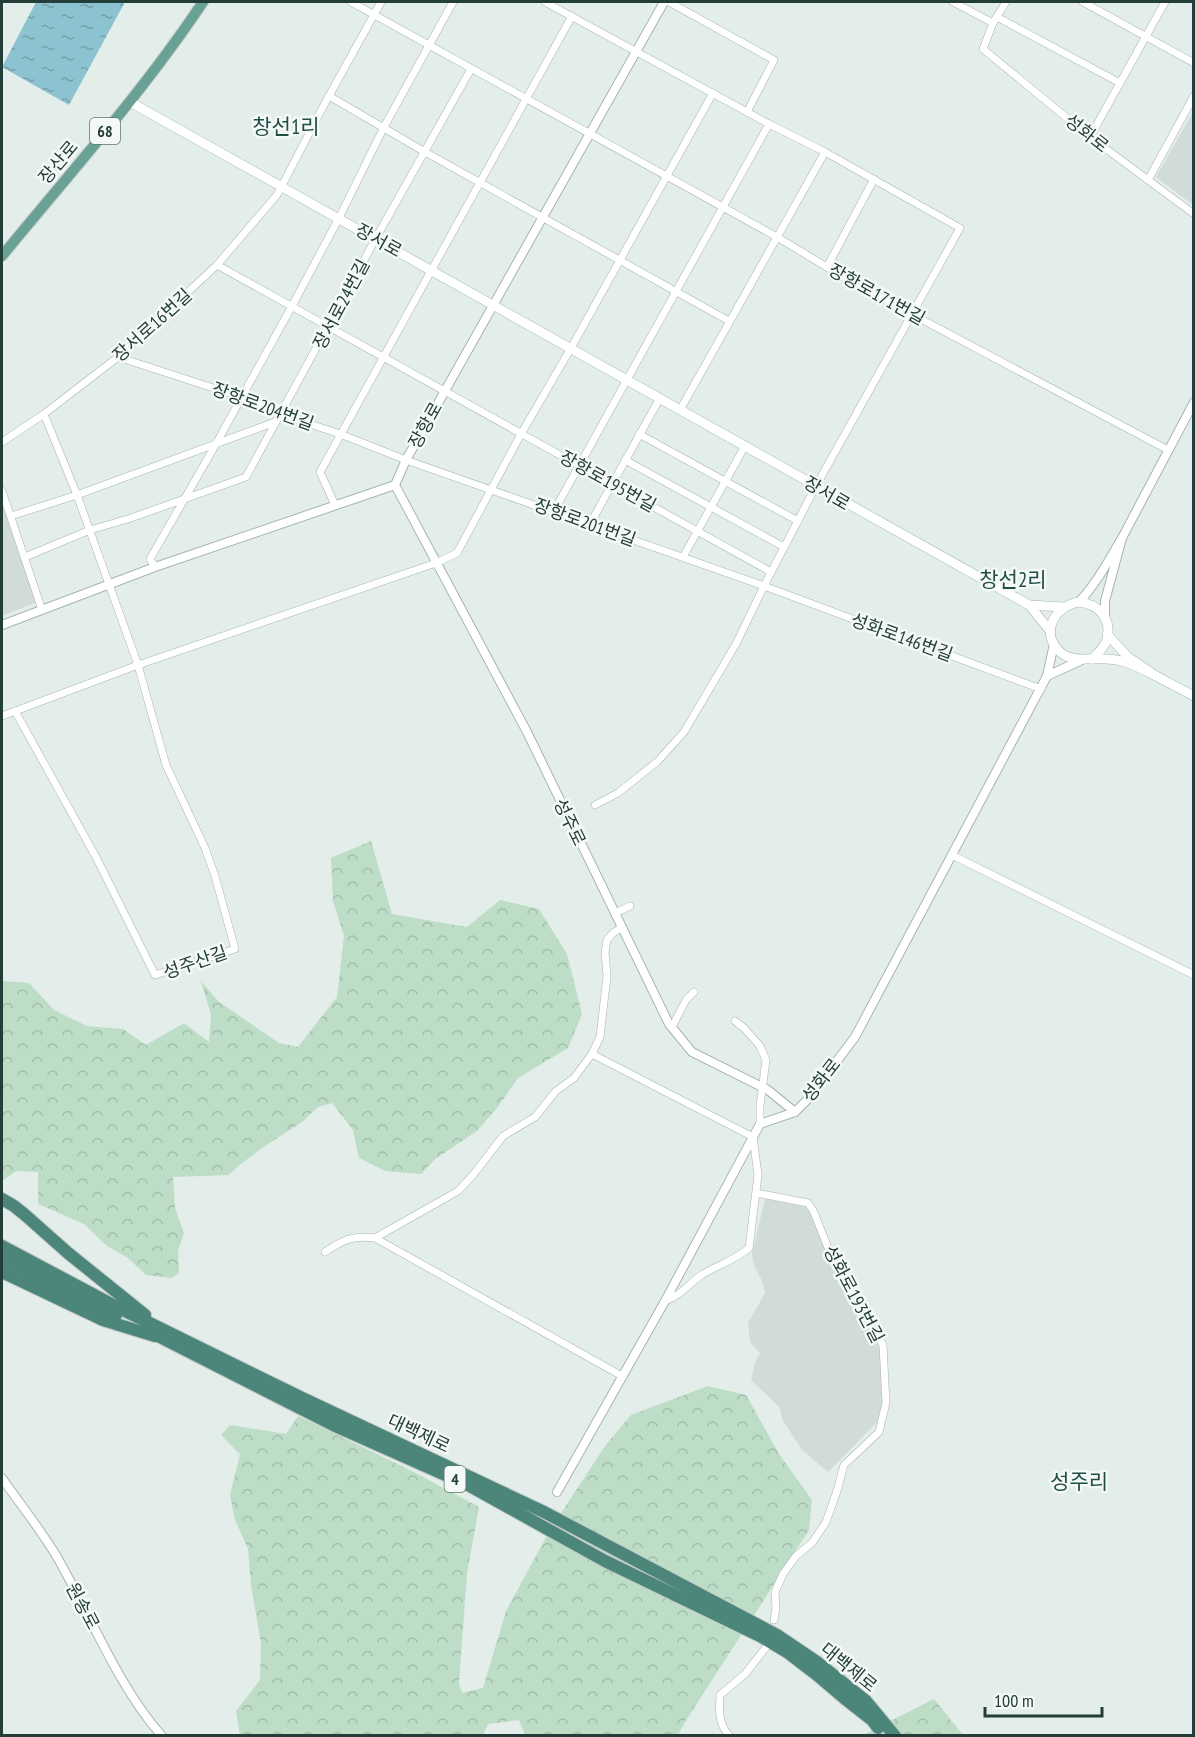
<svg xmlns="http://www.w3.org/2000/svg" width="1195" height="1737" font-family="'PT Sans Narrow','Noto Sans KR',sans-serif">
  <style>
    .built { fill: #d1dcd8 }
    .forest { fill: url(#forest-crowns) }
    .water { fill: url(#water-ripples) }
    .lines { fill: none; stroke-linecap: round; stroke-linejoin: round }
    .minor-casing { stroke: #a6b5b0; stroke-width: 8 }
    .tertiary-casing { stroke: #a6b5b0; stroke-width: 10 }
    .secondary-casing { stroke: #a2b8b1; stroke-width: 10 }
    .primary-casing { stroke: #c1c9c7; stroke-width: 12 }
    .trunk-casing { stroke: #c1c9c7; stroke-width: 14 }
    .minor { stroke: #fff; stroke-width: 7 }
    .tertiary { stroke: #fff; stroke-width: 8 }
    .secondary { stroke: #fff; stroke-width: 9 }
    .primary { stroke: #69a195; stroke-width: 10 }
    .trunk { stroke: #4c857a; stroke-width: 12 }
    .labels { text-anchor: middle; dominant-baseline: central; stroke-width: 5; stroke-linejoin: round; paint-order: stroke }
    .shield { fill: #f4f9f7; stroke: #627671; stroke-width: 1.5 }
    .shield-label { font-size: 16px; font-weight: bold; fill: #233e38 }
    .street-label { font-size: 18px; fill: #233e38; stroke: #f4f9f7 }
    .quarter-label { font-size: 21px; fill: #204f46; stroke: #f4f9f7 }
  </style>
  <defs>
    <pattern id="forest-crowns" width="20" height="18" patternUnits="userSpaceOnUse" patternTransform="scale(1.5)"><rect width="20" height="18" fill="#bdddc7"/><path d="M2 6a3 3 0 1 1 6 0M12 15a3 3 0 1 1 6 0" fill="none" stroke="#a2bfac"/></pattern>
    <pattern id="water-ripples" width="26" height="14" patternUnits="userSpaceOnUse" patternTransform="scale(1.5)"><rect width="26" height="14" fill="#8dc2d0"/><path d="M2 4q2-2 4 0t4 0M15 11q2-2 4 0t4 0" fill="none" stroke="#739faa"/></pattern>
  </defs>
  <rect width="100%" height="100%" fill="#e3ede9"/>
  <g class="built">
    <polygon points="1193,112 1193,205 1156,177"/>
    <polygon points="2,496 37,602 2,616"/>
    <polygon points="765,1199 807,1207 831,1263 878,1344 884,1386 879,1420 828,1472 802,1450 782,1419 780,1408 751,1380 755,1362 760,1353 750,1342 748,1323 765,1293 762,1281 754,1265 752,1254"/>
  </g>
  <g class="forest">
    <polygon points="371,841 392,914 467,927 500,900 539,909 567,954 582,1014 568,1048 518,1078 497,1108 477,1131 435,1159 421,1174 385,1171 359,1158 353,1130 332,1103 318,1107 302,1122 262,1148 237,1167 229,1175 173,1177 175,1208 184,1233 178,1251 179,1273 172,1278 146,1275 128,1258 107,1246 84,1224 38,1204 38,1172 16,1171 2,1181 2,981 29,983 54,1010 87,1026 123,1029 146,1045 184,1023 209,1042 211,1015 201,981 219,1002 279,1043 298,1047 337,997 344,936 333,901 331,858"/>
    <polygon points="708,1386 746,1395 779,1454 812,1500 809,1530 685,1722 678,1735 525,1735 519,1720 488,1724 483,1735 240,1735 236,1711 260,1680 261,1643 251,1585 248,1549 235,1520 230,1495 240,1454 221,1435 230,1425 286,1434 298,1416 412,1471 479,1507 467,1573 459,1683 462,1693 483,1688 506,1611 550,1530 605,1446 631,1415"/>
    <polygon points="934,1699 963,1735 861,1736"/>
  </g>
  <polygon class="water" points="36,2 125,2 69,105 2,67"/>
  <g class="lines">
    <g class="minor-casing">
      <g id="minor">
        <polyline points="351,2 777,237 855,284 1168,450"/>
        <polyline points="545,2 769,124 825,152 960,228 816,486 764,586 736,644 684,732 658,761 618,793 595,805"/>
        <polyline points="669,2 774,60 747,112"/>
        <polyline points="953,2 993,23"/>
        <polyline points="1006,2 993,23 983,49 1090,137 1194,214"/>
        <polyline points="1083,2 1194,63"/>
        <polyline points="997,17 1120,83"/>
        <polyline points="329,96 425,152 729,321"/>
        <polyline points="1090,137 1165,2"/>
        <polyline points="1148,180 1194,96"/>
        <polyline points="217,265 771,572"/>
        <polyline points="827,267 874,179"/>
        <polyline points="118,357 241,397 280,414 340,434 406,460 764,586 1041,689"/>
        <polyline points="680,410 825,152"/>
        <polyline points="639,434 798,521"/>
        <polyline points="2,442 44,414 118,357 217,265 277,195 324,105 381,2"/>
        <polyline points="625,460 784,547"/>
        <polyline points="2,491 42,610"/>
        <polyline points="335,505 320,472 572,16"/>
        <polyline points="554,511 769,124"/>
        <polyline points="11,516 77,495 275,422"/>
        <polyline points="590,524 660,398"/>
        <polyline points="25,557 90,530 131,518 246,477 376,238 471,69"/>
        <polyline points="683,557 745,446"/>
        <polyline points="155,567 150,559 216,444 292,306 339,218 384,127 453,2"/>
        <polyline points="15,711 96,857 155,975 235,949 215,876 205,848 166,765 138,665 77,495 44,414"/>
        <polyline points="2,716 138,665 436,563 457,553 521,434 571,348 713,93"/>
        <polyline points="952,855 1194,975"/>
        <polyline points="615,913 630,906"/>
        <polyline points="735,1021 744,1028 760,1046 766,1060 760,1106 760,1124"/>
        <polyline points="672,1027 686,1000 694,992"/>
        <path d="M592,1054L753,1137L758,1175L749,1248C735,1260 718,1265 703,1274C689,1283 681,1296 665,1301"/>
        <polyline points="756,1193 808,1203 813,1210 835,1265 883,1345 886,1403 879,1432 844,1465 837,1491 826,1522 812,1543 796,1556 783,1574 775,1592 776,1608 774,1620"/>
        <polyline points="375,1238 622,1376"/>
        <path d="M325,1252C343,1240 352,1235 375,1238L458,1191L473,1175L503,1136L535,1117L556,1091L574,1078L592,1054L600,1037L607,976L605,952L607,940L613,933L621,928"/>
        <path d="M730,1736C718,1725 719,1710 720,1695L745,1674L767,1646"/>
      </g>
    </g>
    <g class="tertiary-casing">
      <g id="tertiary">
        <polyline points="395,485 527,732 669,1024 692,1052 768,1090 795,1112"/>
        <polyline points="1122,538 1194,402"/>
        <path d="M1079,602C1097,583 1109,560 1122,538L1105,601V616"/>
        <polyline points="2,625 155,567 395,485 406,460 664,2"/>
        <polyline points="1054,644 1047,676 1084,659"/>
        <path d="M2,1478C20,1504 41,1530 57,1557C90,1614 118,1687 162,1736"/>
        <polyline points="557,1492 665,1301 760,1124 795,1112 809,1098 855,1037 1047,676"/>
      </g>
    </g>
    <g class="secondary-casing">
      <g id="secondary">
        <polyline points="130,102 1029,605"/>
        <path d="M1079,602C1099,604 1112,619 1107,639C1105,647 1098,653 1092,659C1083,659 1072,660 1064,655C1039,638 1051,607 1079,602Z"/>
        <polyline points="1051,632 1029,605 1064,607"/>
        <path d="M1092,659C1121,657 1132,664 1156,676L1128,657L1107,634"/>
        <polyline points="1156,676 1194,696"/>
      </g>
    </g>
    <g class="primary-casing">
      <path id="primary" d="M2,256C70,173 143,92 203,2"/>
    </g>
    <g class="trunk-casing">
      <g id="trunk">
        <polyline points="2,1199 14,1206 24,1214 68,1253 145,1315"/>
        <polyline points="2,1246 117,1307 300,1397 544,1512 777,1635 817,1662 866,1701 895,1736"/>
        <polyline points="2,1259 116,1315"/>
        <polyline points="2,1272 103,1320 155,1336"/>
        <polyline points="148,1331 333,1425 468,1485 605,1561 760,1636 787,1652 817,1675 844,1698 872,1720 878,1728"/>
      </g>
    </g>
    <use href="#minor" class="minor"/>
    <use href="#tertiary" class="tertiary"/>
    <use href="#secondary" class="secondary"/>
    <use href="#primary" class="primary"/>
    <use href="#trunk" class="trunk"/>
  </g>
  <g class="labels">
    <g class="shield">
      <rect x="90" y="118" width="30" height="26" rx="4.5"/>
      <rect x="444.5" y="1466" width="21" height="26" rx="4.5"/>
    </g>
    <g class="shield-label">
      <text x="105" y="131">68</text>
      <text x="455" y="1479">4</text>
    </g>
    <g class="street-label">
      <text transform="translate(1087 133) rotate(38)">성화로</text>
      <text transform="translate(58 162) rotate(-50)">장산로</text>
      <text transform="translate(379 240) rotate(29)">장서로</text>
      <text transform="translate(877 294) rotate(29)">장항로171번길</text>
      <text transform="translate(341 304) rotate(-62)">장서로24번길</text>
      <text transform="translate(152 325) rotate(-42)">장서로16번길</text>
      <text transform="translate(263 406) rotate(20)">장항로204번길</text>
      <text transform="translate(425 425) rotate(-61)">장항로</text>
      <text transform="translate(608 481) rotate(29)">장항로195번길</text>
      <text transform="translate(827 493) rotate(30)">장서로</text>
      <text transform="translate(585 522) rotate(20)">장항로201번길</text>
      <text transform="translate(902 637) rotate(20)">성화로146번길</text>
      <text transform="translate(570 822) rotate(64)">성주로</text>
      <text transform="translate(195 962) rotate(-19)">성주산길</text>
      <text transform="translate(821 1080) rotate(-52)">성화로</text>
      <text transform="translate(854 1294) rotate(62)">성화로193번길</text>
      <text transform="translate(419 1433) rotate(25)">대백제로</text>
      <text transform="translate(83 1606) rotate(62)">원송로</text>
      <text transform="translate(849 1667) rotate(39)">대백제로</text>
    </g>
    <g class="quarter-label">
      <text x="286" y="126">창선1리</text>
      <text x="1013" y="579">창선2리</text>
      <text x="1079" y="1481">성주리</text>
    </g>
  </g>
  <rect width="1195" height="1737" fill="none" stroke="#233e38" stroke-width="6"/>
  <path d="M985 1707v9h117v-9" fill="none" stroke="#233e38" stroke-width="3"/>
  <text x="994" y="1707" font-size="18" fill="#233e38" stroke="#f4f9f7" stroke-width="4.5" paint-order="stroke">100 m</text>
</svg>
